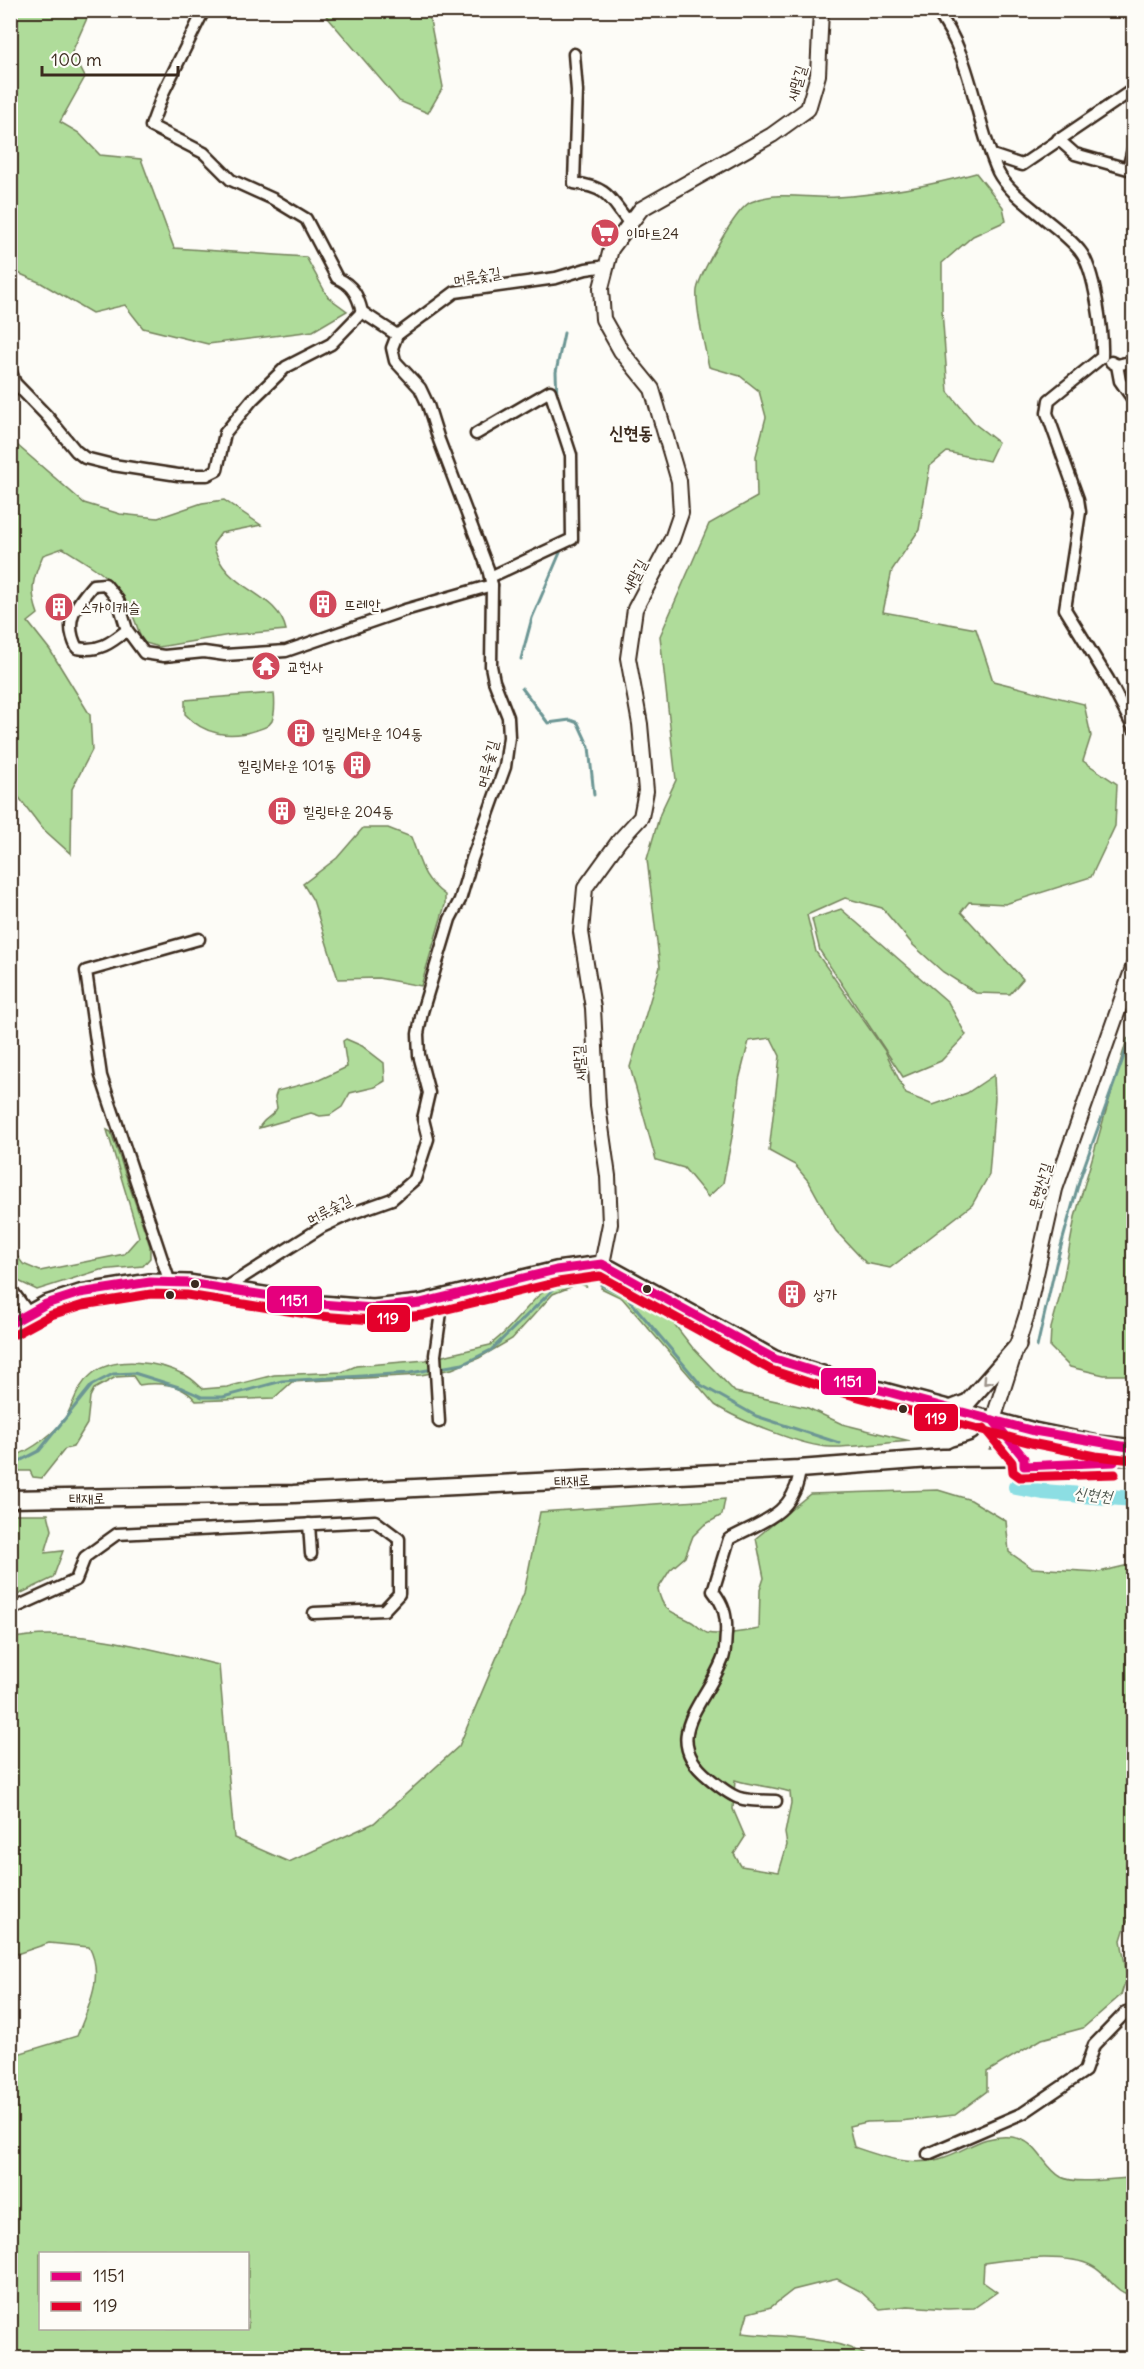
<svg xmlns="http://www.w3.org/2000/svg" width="1144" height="2369" font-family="Delius,'Poor Story',sans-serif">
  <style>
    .green { fill: #afdc9a; stroke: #75835c; stroke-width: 1.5; fill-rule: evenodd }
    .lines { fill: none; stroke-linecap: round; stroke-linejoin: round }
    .stream { stroke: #6c9694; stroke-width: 3 }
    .river { stroke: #8cdee3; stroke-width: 16 }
    .minor-casing { stroke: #3b2a1e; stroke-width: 15 }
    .tertiary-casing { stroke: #3b2a1e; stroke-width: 18 }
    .secondary-casing { stroke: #3b2a1e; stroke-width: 20 }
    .primary-casing { stroke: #3b2a1e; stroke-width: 21 }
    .minor { stroke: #fdfcf7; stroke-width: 10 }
    .tertiary { stroke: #fdfcf7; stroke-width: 14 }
    .secondary { stroke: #fdfcf7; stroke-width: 15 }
    .primary { stroke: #fdfcf7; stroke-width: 16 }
    .bus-1-casing { stroke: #fdfcf7; stroke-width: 14 }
    .bus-2-casing { stroke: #fdfcf7; stroke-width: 14 }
    .bus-1 { stroke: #e5007d; stroke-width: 9 }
    .bus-2 { stroke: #e4002b; stroke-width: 9 }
    .oneway { stroke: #9c938a }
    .bus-dot { fill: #3b2a1e; stroke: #fdfcf7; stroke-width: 2 }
    .labels { text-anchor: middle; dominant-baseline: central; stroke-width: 4.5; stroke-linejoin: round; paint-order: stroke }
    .street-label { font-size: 15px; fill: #3b2a1e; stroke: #fdfcf7 }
    .poi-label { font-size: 15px; fill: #3b2a1e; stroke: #fdfcf7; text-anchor: start }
    .water-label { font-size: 16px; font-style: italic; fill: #4f574f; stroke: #fdfcf7 }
    .quarter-label { font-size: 18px; font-weight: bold; fill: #3b2a1e; stroke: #fdfcf7 }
    .line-badge { stroke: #fdfcf7; stroke-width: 2 }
    .badge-label { font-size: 16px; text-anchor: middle; font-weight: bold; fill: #fff }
  </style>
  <rect width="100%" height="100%" fill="#fdfcf7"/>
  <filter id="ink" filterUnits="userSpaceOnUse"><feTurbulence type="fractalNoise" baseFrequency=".0167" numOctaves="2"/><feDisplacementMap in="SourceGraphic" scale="12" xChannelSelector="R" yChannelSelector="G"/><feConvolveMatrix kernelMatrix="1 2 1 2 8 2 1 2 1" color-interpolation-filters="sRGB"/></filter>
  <g filter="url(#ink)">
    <g class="green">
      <polygon points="11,10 94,11 88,16 72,52 85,77 60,122 79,133 100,155 141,159 174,248 306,257 328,297 347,311 313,331 208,344 143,328 125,305 92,313 41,283 11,270"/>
      <polygon points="322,11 435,11 437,13 429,15 443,87 428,113 399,101"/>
      <path d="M976,173L1003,207L1006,221L973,236L942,263V310L948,392L975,424L998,442L989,461L947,452L930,466L919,530L892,570L883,612L976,629L993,681L1084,704L1091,736L1083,761L1117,784L1115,826L1091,877L1005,904L969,902L961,912L1023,979L1010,994L976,993L943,972L913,945L882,908L845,898L807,915L816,952L885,1051L906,1094L933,1105L967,1093L994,1075L995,1098L989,1175L972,1205L890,1268L866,1263L836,1231L809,1182L795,1165L769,1151L780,1056L771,1038L749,1041L739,1080L733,1132L723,1183L708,1197L684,1168L656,1160L630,1067L660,967L647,859L660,814L676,780L660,636L709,524L757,497L756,456L766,417L759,391L740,376L709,367C705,349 695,307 697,290C700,274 736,208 751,202C779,190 807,199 837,197C884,194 929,186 976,173Z"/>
      <path d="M10,439L84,503L120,514L158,518L202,503L224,500L261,525L221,533L213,544C224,592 277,590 286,630L230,635L159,647L142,642C126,586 110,577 63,548L43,555C33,578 29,590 38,614L28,622L50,650L90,715L92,750L72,789L71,854L42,828L11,787Z"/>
      <path d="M274,693C275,702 275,713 272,721C268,727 263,728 257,730C230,739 204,735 185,714V700Z"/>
      <path d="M363,828H388L411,837C421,863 421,877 445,895V905L421,986L378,978L338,979L313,900L303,884L337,858Z"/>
      <polygon points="841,909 948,1002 966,1035 941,1061 903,1077 820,951 812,919"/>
      <polygon points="1133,1036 1133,1375 1104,1375 1070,1367 1050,1347 1051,1328 1061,1292 1075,1217 1127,1039"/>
      <path d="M346,1039L362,1046L384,1063L385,1081L375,1087L350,1093L342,1107L330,1115L320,1116L311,1113L259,1128C263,1118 273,1117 277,1108L275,1097L277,1091L319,1080L347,1067L343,1041Z"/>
      <polygon points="107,1130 111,1132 150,1246 150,1258 143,1266 100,1270 37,1290 12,1278 11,1248 23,1264 40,1271 124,1254 139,1237"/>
      <path d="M580,1277L586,1286L578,1284L553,1294L512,1339L479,1358L452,1369L421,1375L292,1382L274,1398L196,1401C182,1384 160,1382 139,1385L133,1376L116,1377L94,1389L90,1397L87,1424L73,1447L65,1449L42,1478L33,1477L30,1471H11V1458C31,1450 57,1433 68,1413C75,1399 78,1385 92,1374C115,1355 160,1362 185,1375C192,1378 198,1385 203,1389L227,1387L274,1375L342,1372L356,1366L426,1360L490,1345L504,1333L537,1297L557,1282Z"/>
      <path d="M604,1277L617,1280L661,1307L692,1347L735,1392L808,1408L842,1424L910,1441C884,1443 857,1447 831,1447C804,1447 738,1420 715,1405L622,1298L601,1288Z"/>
      <path d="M938,1490L971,1500L1006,1521L1009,1552L1032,1568L1099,1572L1133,1564L1134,1919L1127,1921L1121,1940L1127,1976L1121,1995L1083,2028L1042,2039L987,2072V2091L955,2115L900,2121L867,2122L849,2126L854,2147C880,2156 910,2167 939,2159C968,2151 980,2134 1012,2137C1038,2140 1042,2166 1061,2177C1077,2185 1114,2178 1133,2178V2295C1115,2294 1108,2274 1092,2266C1069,2253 1009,2259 984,2263L983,2282L997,2292L974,2308L947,2309L908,2306L880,2309L860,2291L837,2279L793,2290L771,2307L748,2313L742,2333C783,2338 834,2335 871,2358H11V2056L77,2036C88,2008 105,1976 89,1947L49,1943L11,1956L10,1639C73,1625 157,1651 219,1665L234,1838L289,1862L374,1823L459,1746L524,1593L540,1512L725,1499L722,1515L704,1525L693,1536L685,1557L670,1570L658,1589C663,1614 673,1611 692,1622C697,1625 702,1631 707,1633C718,1636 748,1631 759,1629L760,1590L764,1578L756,1538L810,1494ZM735,1780C753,1786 771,1786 790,1792L791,1803L785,1833L787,1845L779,1872L741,1866L734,1854L745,1837L733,1809ZM40,2254H248V2328H40Z"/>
      <polygon points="11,1514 48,1514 52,1530 45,1553 63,1551 53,1578 11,1598"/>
    </g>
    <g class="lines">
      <g class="stream">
        <polyline points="557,400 556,372 564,333"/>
        <polyline points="521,659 532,618 562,548"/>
        <polyline points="522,688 548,723 570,720 578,723 589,747 594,795"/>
        <polyline points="1134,1006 1131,1011 1134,1020"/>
        <polyline points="601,1285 626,1296 701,1385 756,1416 839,1443"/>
        <polyline points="1037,1347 1056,1264 1080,1178 1134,1028"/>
        <polyline points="10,1466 39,1451 92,1385 113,1374 134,1373 182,1388 202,1397 223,1397 282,1381 410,1373 463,1364 491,1350 560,1283 584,1283"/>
      </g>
      <polyline class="river" points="1016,1487 1043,1492 1134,1499"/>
      <g class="minor-casing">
        <g id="minor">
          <path d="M204,10L164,91L151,126L204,153L231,180L273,199L306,219L337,278C353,285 358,296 362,312"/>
          <path d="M936,10C973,57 974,119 998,172C1006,188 1026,203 1039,214C1053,226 1069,237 1080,251C1095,269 1103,334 1102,357L1049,400L1047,413L1078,499L1080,512L1065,609L1108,679L1134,729"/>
          <path d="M574,54L577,91L574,183C610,188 609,198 630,224"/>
          <polyline points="1058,139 1075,154 1128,169 1134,145"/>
          <polyline points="992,155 1022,165 1134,89"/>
          <polyline points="1111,362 1117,365 1134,361"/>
          <polyline points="1117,365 1120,381 1134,401"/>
          <polyline points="10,369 15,383 47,416 76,451 85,458 113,465 178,475 207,475 217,470 225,433 252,400 286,367 331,344 362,312 397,335"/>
          <polyline points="476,434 550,391 571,455 572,539 490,577"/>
          <path d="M127,630C111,643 99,652 77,648C63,621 75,606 93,585L105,584L118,600L127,630L144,653L164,656L204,652L225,655L286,651L405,610L492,585"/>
          <polyline points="170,1283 101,1076 86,971 199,939"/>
          <polyline points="10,1288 29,1314"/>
          <polyline points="224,1289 322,1227 350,1214 392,1199 415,1179 428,1139 423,1119 429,1093 419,1055 418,1034 422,1012 450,919 460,900 472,859 505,767 509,737 508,717 494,681 491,666 492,585 488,569 439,440 428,405 420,388 395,361 392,348 397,335 455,292 556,278 586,269 607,266"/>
          <polyline points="439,1422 435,1355 443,1298"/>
          <polyline points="309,1524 311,1554"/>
          <polyline points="10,1610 76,1580 85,1557 117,1534 375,1521 399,1539 399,1594 384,1610 314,1613"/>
          <path d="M776,1801C740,1800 738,1802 709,1778C659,1738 705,1704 722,1661C726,1653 725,1643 726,1634C727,1616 724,1605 713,1591L729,1539C760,1522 792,1515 799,1476"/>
          <polyline points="928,2154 1023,2113 1085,2071 1094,2045 1126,2012 1134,2010"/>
        </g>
      </g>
      <g class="tertiary-casing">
        <g id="tertiary">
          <polyline points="602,1264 610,1224 608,1176 598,1106 593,1008 581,932 585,888 619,841 641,817 646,791 640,724 628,658 635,609 672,539 681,513 679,481 652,389 621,351 603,319 601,288 611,249 641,209 772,135 808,109 818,75 821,10"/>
          <polyline points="993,1420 1027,1314 1055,1189 1134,965"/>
        </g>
      </g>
      <g class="secondary-casing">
        <g id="secondary">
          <polyline points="10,1324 46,1304 80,1293 150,1282 188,1283 321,1304 373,1308 420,1303 556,1270 602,1264 775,1359 835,1378 1034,1431 1098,1444 1134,1448"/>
          <polyline points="950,1409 968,1402 1018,1345"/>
          <polyline points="993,1420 1024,1458 1024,1466"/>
          <path d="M955,1455C983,1447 986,1449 993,1420"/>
        </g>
      </g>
      <g class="primary-casing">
        <polyline id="primary" points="10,1499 293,1494 799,1469 943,1458 1134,1456"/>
      </g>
      <use href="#minor" class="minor"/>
      <use href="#tertiary" class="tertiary"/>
      <use href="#secondary" class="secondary"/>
      <use href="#primary" class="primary"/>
      <g class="bus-1-casing">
        <g id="bus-1">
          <polyline points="10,1324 46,1304 80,1293 150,1282 188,1283 321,1304 373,1308 420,1303 556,1270 602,1264 775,1359 835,1378 1034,1431 1134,1448"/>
          <polyline points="993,1420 1024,1458 1024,1466 1114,1462"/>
        </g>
      </g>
      <g class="bus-2-casing">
        <g id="bus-2">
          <polyline points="16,1334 51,1315 83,1305 151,1294 187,1295 319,1316 373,1320 423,1315 558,1282 600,1276 771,1370 832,1390 1031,1443 1096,1456 1133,1460"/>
          <polyline points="984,1428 1012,1462 1013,1472 1020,1477 1115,1474"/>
        </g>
      </g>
      <use href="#bus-1" class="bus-1"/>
      <use href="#bus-2" class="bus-2"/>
    </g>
    <defs><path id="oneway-chevron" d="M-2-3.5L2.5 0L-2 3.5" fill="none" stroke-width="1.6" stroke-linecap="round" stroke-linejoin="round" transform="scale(1.5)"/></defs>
    <use class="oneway" href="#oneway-chevron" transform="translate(987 1381) rotate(132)"/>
  </g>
  <defs>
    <g id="supermarket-disc" transform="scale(1.5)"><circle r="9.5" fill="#d1495b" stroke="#fdfcf7"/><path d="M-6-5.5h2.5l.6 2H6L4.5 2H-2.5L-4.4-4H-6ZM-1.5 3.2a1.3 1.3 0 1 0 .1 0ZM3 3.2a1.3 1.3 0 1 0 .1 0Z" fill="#fff"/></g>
    <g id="building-disc" transform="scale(1.5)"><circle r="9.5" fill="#d1495b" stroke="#fdfcf7"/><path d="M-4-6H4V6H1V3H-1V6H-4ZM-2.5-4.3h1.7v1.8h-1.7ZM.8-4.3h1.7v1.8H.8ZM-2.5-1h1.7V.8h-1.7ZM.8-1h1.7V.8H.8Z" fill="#fff"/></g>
    <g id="temple-disc" transform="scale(1.5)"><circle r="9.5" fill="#d1495b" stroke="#fdfcf7"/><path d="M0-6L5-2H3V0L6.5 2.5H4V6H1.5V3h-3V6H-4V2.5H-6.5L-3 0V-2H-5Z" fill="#fff"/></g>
  </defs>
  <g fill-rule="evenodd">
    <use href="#supermarket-disc" x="605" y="233"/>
    <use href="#building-disc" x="323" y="604"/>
    <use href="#building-disc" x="59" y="607"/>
    <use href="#temple-disc" x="266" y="666"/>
    <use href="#building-disc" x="301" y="733"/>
    <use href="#building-disc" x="357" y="765"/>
    <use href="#building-disc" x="282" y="811"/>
    <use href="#building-disc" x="792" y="1294"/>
  </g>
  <g class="bus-dot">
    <circle cx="195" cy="1284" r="5"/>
    <circle cx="647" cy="1289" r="5"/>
    <circle cx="170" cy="1295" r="5"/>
    <circle cx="903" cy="1409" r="5"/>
  </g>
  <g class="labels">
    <g class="street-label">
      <text transform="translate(796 83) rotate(-74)">새말길</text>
      <text transform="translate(477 276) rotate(-10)">머루숯길</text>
      <text transform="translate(634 576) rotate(-62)">새말길</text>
      <text transform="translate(487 764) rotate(-76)">머루숯길</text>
      <text transform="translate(579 1063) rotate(-93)">새말길</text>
      <text transform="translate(1040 1186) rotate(-74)">문형산길</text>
      <text transform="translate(329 1209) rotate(-27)">머루숯길</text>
      <text transform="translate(572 1480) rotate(-3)">태재로</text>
      <text transform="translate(87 1498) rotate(-1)">태재로</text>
    </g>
    <g class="poi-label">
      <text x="626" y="233">이마트24</text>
      <text x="344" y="604">뜨레안</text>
      <text x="80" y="607">스카이캐슬</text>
      <text x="287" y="666">교헌사</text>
      <text x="322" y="733">힐링M타운 104동</text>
      <text x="336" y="765" text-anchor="end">힐링M타운 101동</text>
      <text x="303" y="811">힐링타운 204동</text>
      <text x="813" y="1294">상가</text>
    </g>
    <g class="water-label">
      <text transform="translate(1093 1494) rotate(6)">신현천</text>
    </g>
    <g class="quarter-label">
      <text x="631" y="432">신현동</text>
    </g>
  </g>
  <g class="line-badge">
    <rect x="266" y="1285" width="57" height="29" rx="6" fill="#e5007d"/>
    <rect x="366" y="1304" width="45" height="29" rx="6" fill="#e4002b"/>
    <rect x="820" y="1367" width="57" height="29" rx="6" fill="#e5007d"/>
    <rect x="913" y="1403" width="46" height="29" rx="6" fill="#e4002b"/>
  </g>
  <g class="badge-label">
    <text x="294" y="1306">1151</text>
    <text x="388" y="1324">119</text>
    <text x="848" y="1387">1151</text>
    <text x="936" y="1424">119</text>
  </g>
  <rect width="1144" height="2369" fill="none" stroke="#fdfcf7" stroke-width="36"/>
  <rect x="18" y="18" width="1108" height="2333" fill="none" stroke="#3b2a1e" stroke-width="2" filter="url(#ink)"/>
  <rect x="39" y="2252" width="210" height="78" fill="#fdfcf7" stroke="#afa8a0" stroke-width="1.5"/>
  <rect x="51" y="2272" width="30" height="9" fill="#e5007d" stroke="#afa8a0" stroke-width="1.5"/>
  <text x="93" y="2282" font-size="18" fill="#3b2a1e">1151</text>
  <rect x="51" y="2302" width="30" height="9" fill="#e4002b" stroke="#afa8a0" stroke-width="1.5"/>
  <text x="93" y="2312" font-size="18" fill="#3b2a1e">119</text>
  <path d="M42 66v9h136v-9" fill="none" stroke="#3b2a1e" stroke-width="3"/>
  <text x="51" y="66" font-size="18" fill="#3b2a1e" stroke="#fdfcf7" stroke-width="4.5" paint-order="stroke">100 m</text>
</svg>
